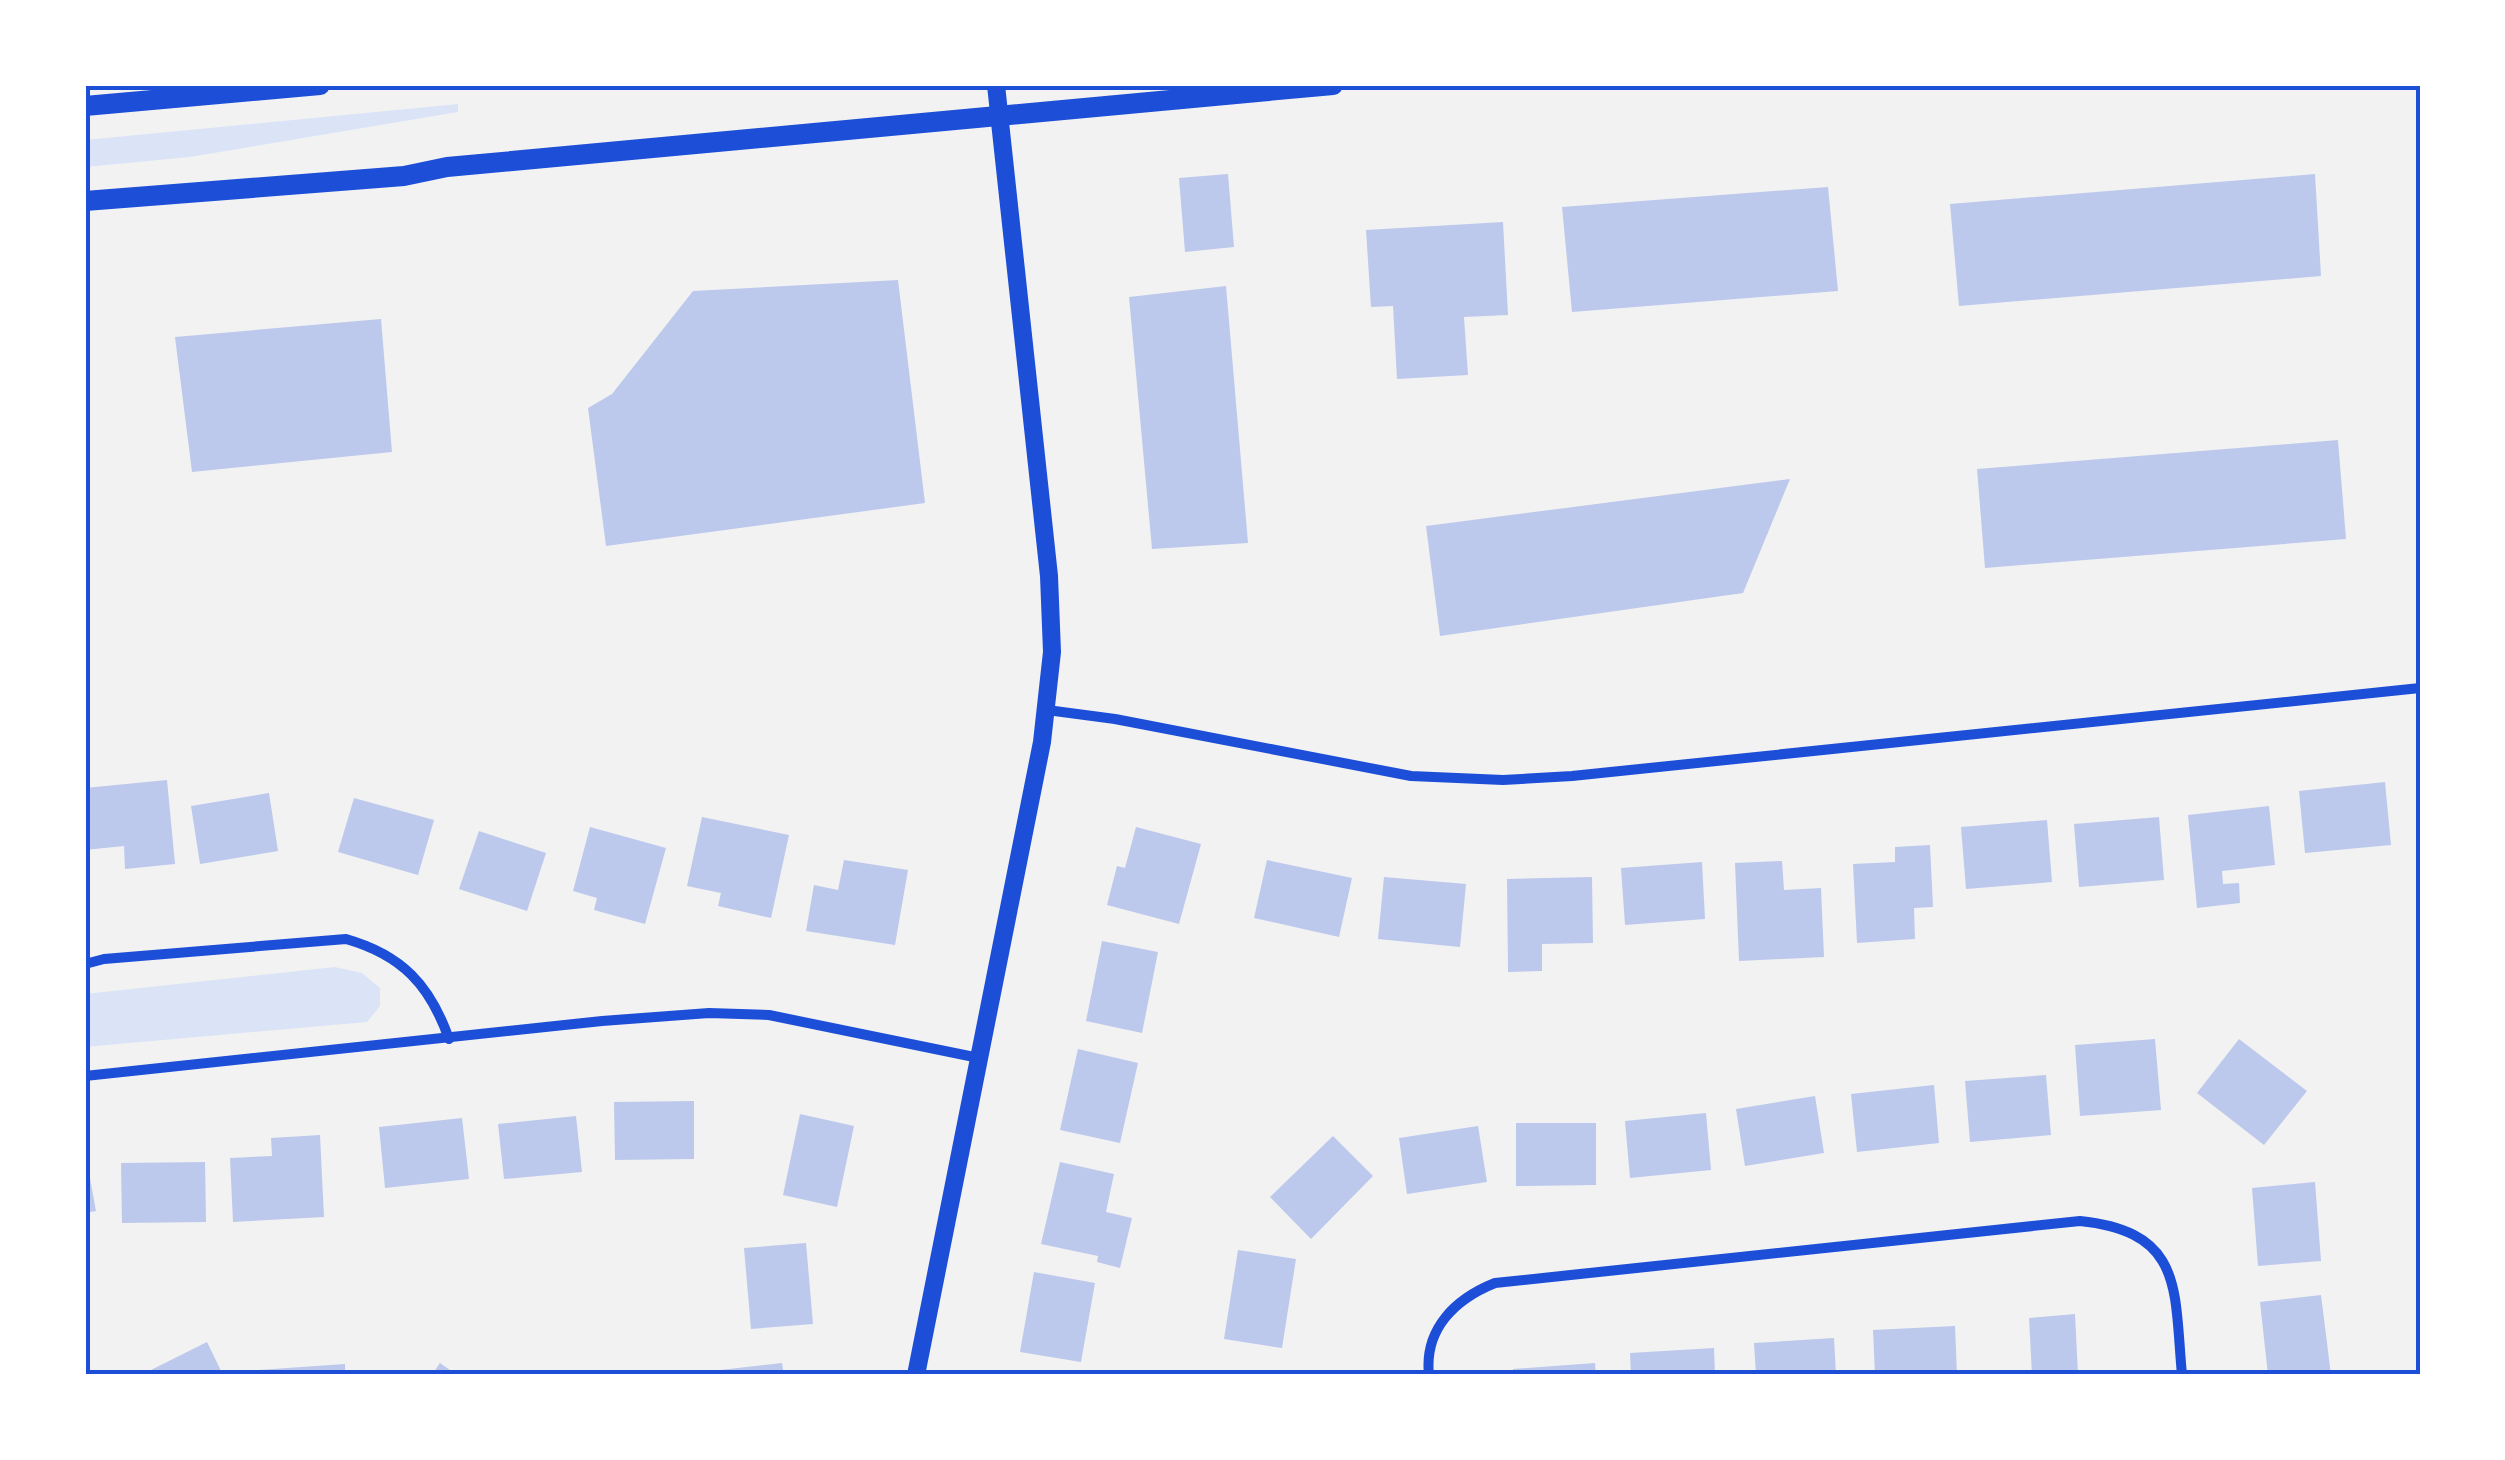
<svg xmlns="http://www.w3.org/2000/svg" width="2505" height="1460" font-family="Cabin,sans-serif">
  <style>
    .green { fill: #dbe4f7 }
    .building { fill: #bdc9ec }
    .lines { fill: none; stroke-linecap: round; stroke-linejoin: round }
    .minor { stroke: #1d4ed8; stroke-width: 10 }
    .tertiary { stroke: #1d4ed8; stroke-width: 18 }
    .secondary { stroke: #1d4ed8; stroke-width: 20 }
    .neatline { fill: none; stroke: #1d4ed8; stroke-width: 4 }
  </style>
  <rect width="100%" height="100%" fill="#f2f2f2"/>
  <g class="green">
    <polygon points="458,104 458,112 190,157 85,167 85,140"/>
    <polygon points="335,967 362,973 380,988 380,1006 367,1022 85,1047 85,994"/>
  </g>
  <g class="building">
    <polygon points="1228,174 1234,247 1185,252 1179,178"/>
    <polygon points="2315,174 2321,276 1959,306 1950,204"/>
    <polygon points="1828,187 1838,291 1572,312 1562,207"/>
    <polygon points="1503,222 1508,315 1464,317 1468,375 1397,379 1393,306 1371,307 1366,230"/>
    <polygon points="898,280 925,503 606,546 588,408 612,394 693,291"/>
    <polygon points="1226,286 1248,543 1152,549 1129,297"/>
    <polygon points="381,319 392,452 192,472 175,337"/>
    <polygon points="2338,440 2346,539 1985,568 1977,469"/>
    <polygon points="1790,479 1743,593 1440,636 1426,526"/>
    <polygon points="167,780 175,864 125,869 124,846 85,850 85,788"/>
    <polygon points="2385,782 2391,845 2305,853 2299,791"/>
    <polygon points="269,793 278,851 200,864 191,806"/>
    <polygon points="354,798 434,820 418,875 338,852"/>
    <polygon points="2269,806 2275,865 2222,871 2223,884 2239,883 2240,903 2197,908 2188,815"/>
    <polygon points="702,817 789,835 771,918 718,906 721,893 687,886"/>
    <polygon points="2159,817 2164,880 2079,887 2074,824"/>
    <polygon points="2047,820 2052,882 1966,889 1961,827"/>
    <polygon points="590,827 666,848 645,924 594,910 597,898 573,891"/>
    <polygon points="1136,827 1201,844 1179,924 1107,905 1117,866 1125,868"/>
    <polygon points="479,831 546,853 527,911 459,889"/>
    <polygon points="1930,845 1933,907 1914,908 1915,939 1857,943 1853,864 1895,862 1895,847"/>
    <polygon points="844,860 908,870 895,945 806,931 814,885 838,890"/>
    <polygon points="1267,860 1352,878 1339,937 1254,918"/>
    <polygon points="1782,861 1784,890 1821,888 1824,957 1739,961 1735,863"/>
    <polygon points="1702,862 1705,919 1625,925 1621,868"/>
    <polygon points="1384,877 1466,884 1460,947 1378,939"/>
    <polygon points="1592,877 1593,943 1542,944 1542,971 1508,972 1507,879"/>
    <polygon points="1102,941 1158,952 1142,1033 1086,1021"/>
    <polygon points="2155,1039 2161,1110 2080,1116 2075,1045"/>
    <polygon points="2239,1039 2307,1091 2264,1145 2197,1093"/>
    <polygon points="1078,1049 1138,1063 1120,1143 1060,1130"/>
    <polygon points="2046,1075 2051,1135 1970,1142 1965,1081"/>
    <polygon points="1934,1085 1939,1143 1857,1152 1851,1094"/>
    <polygon points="1815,1096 1824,1153 1745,1166 1736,1109"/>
    <polygon points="694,1101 694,1159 615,1160 614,1102"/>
    <polygon points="1706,1113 1711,1170 1630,1178 1625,1121"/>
    <polygon points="800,1114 854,1126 837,1207 783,1195"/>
    <polygon points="576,1116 582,1172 504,1179 498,1124"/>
    <polygon points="462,1118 469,1179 385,1188 379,1127"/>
    <polygon points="1516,1123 1596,1123 1596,1185 1516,1186"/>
    <polygon points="1478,1126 1487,1182 1407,1194 1399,1138"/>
    <polygon points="320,1135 324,1217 233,1222 230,1158 272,1156 271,1138"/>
    <polygon points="1333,1136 1373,1176 1311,1239 1270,1197"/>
    <polygon points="85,1151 96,1211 85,1213"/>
    <polygon points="205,1162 206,1222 122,1223 121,1163"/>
    <polygon points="1060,1162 1114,1174 1106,1212 1132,1218 1120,1268 1097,1262 1098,1256 1041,1244"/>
    <polygon points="2315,1182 2321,1261 2258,1266 2252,1188"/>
    <polygon points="806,1243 813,1324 751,1329 744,1248"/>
    <polygon points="1238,1250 1296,1259 1282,1348 1224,1339"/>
    <polygon points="1034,1272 1095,1283 1081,1362 1020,1352"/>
    <polygon points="2321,1295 2331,1375 2268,1375 2260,1302"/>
    <polygon points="2075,1314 2078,1375 2032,1375 2029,1318"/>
    <polygon points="1955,1326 1957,1375 1875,1375 1873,1330"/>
    <polygon points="1834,1338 1836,1375 1756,1375 1754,1343"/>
    <polygon points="207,1342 223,1375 141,1375"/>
    <polygon points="1714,1348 1715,1375 1631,1375 1630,1353"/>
    <polygon points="440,1363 457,1375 432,1375"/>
    <polygon points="782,1363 784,1375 721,1375 720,1370"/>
    <polygon points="1595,1363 1596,1375 1513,1375 1513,1369"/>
    <polygon points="345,1364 345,1375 259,1375 258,1370"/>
  </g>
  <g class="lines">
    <g class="minor">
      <polyline points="1047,710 1115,719 1411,776 1503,780 1572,776 2420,688"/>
      <path d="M85,964L104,959L346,939C402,955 430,985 449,1039"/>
      <polyline points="85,1076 602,1021 709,1013 769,1015 979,1058"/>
      <path d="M1429,1375C1424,1329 1455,1299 1495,1283L2080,1221C2184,1232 2174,1289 2182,1375"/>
    </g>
    <polyline class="tertiary" points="916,1375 1042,742 1052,652 1049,576 996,85"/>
    <g class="secondary">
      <polyline points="85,106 320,85"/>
      <polyline points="85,201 404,176 447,167 1333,85"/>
    </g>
  </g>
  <rect width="2505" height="1460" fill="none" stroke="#ffffff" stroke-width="175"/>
  <rect x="88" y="88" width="2330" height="1284" class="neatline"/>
</svg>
